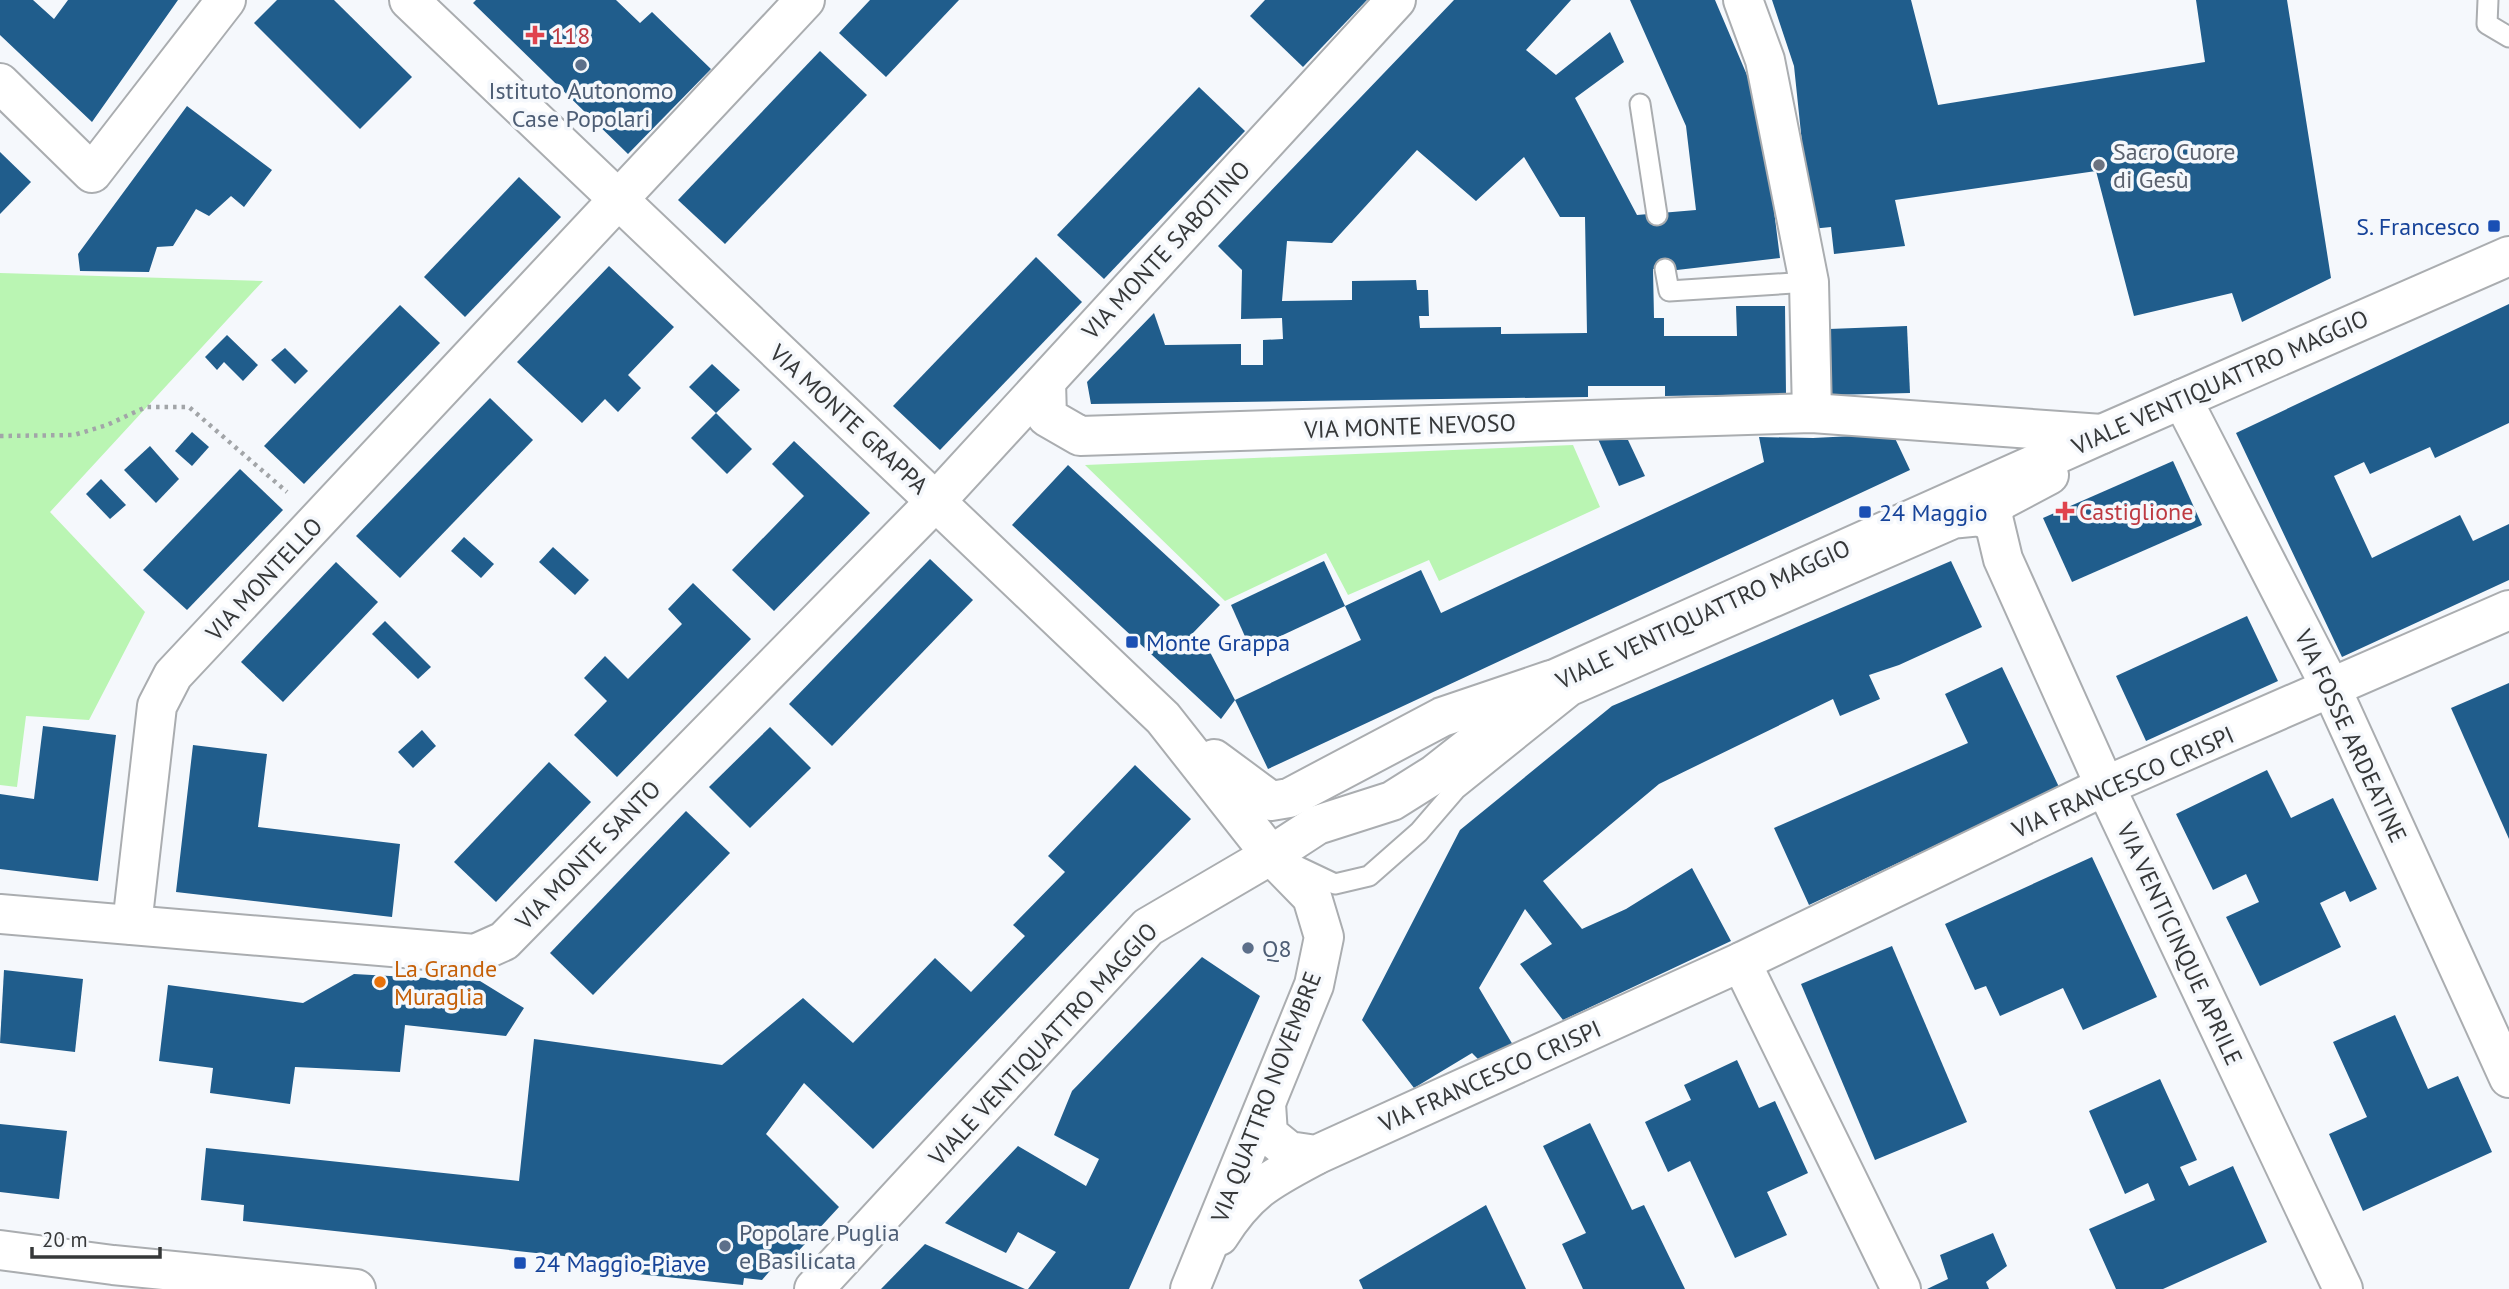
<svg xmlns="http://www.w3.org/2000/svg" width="2509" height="1289" font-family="'PT Sans',sans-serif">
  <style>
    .green { fill: #baf5b3 }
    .building { fill: #205d8c; fill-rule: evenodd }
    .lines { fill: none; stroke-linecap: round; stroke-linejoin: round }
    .lane-casing { stroke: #aaadb0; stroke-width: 23 }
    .street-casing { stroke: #aaadb0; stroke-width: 42 }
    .secondary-casing { stroke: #aaadb0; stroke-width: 42 }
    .path { stroke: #a2a5a8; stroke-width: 4.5; stroke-dasharray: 3.5 5; stroke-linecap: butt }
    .lane { stroke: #fff; stroke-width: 19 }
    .street { stroke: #fff; stroke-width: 38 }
    .secondary { stroke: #fff; stroke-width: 38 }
    .health-dot { fill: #e0444e; stroke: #f5f8fc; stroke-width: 2.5 }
    .service-dot { fill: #5c6f8a; stroke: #f5f8fc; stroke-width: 2.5 }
    .worship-dot { fill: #6b7280; stroke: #f5f8fc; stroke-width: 2.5 }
    .transit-dot { fill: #1a4fb4; stroke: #f5f8fc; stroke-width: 2.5 }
    .food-dot { fill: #e8710a; stroke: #f5f8fc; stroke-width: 2.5 }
    .labels { text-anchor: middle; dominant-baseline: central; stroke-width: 7; stroke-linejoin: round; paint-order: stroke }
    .health-label { font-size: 24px; fill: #be3a42; stroke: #f5f8fc; text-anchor: start }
    .service-label { font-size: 24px; fill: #4e5e75; stroke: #f5f8fc; text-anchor: start }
    .worship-label { font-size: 24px; fill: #5b616d; stroke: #f5f8fc; text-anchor: start }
    .transit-label { font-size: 24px; fill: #164399; stroke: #f5f8fc; text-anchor: start }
    .street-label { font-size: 24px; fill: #363839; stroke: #f5f8fc }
    .food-label { font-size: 24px; fill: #c56008; stroke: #f5f8fc; text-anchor: start }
  </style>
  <rect width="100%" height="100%" fill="#f5f8fc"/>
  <g class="green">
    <polygon points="0,273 263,281 50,512 145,612 89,720 26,716 17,787 0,785"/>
    <polygon points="1573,445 1600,507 1439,581 1429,560 1348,595 1326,553 1225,601 1085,465"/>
  </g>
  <g class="building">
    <polygon points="0,0 33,0 54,19 68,0 178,0 92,122 0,35"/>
    <polygon points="277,0 334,0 412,77 360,129 254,23"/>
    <polygon points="476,0 616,0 640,23 652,12 711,69 628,154 473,3"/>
    <polygon points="870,0 959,0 886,77 839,33"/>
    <polygon points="1265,0 1367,0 1303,67 1250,16"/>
    <path d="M1454,0H1571L1526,50L1556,75L1610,32L1624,62L1575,98L1637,215L1696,210L1686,126L1630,0H1715L1761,108L1780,258L1677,270L1653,269L1654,318H1664V336H1737L1736,306H1785L1786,394L1665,396V386H1588V397L1091,404L1087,382L1154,313L1165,345L1241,344V365H1263V340L1283,339L1282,318L1241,319L1242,270L1218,246ZM1417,150L1476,201L1524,157L1560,217H1585L1587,333L1501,334V327L1420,328L1419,316H1429L1428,290H1417L1416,280L1352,281V300L1282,301L1287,241L1332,243Z"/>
    <polygon points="1772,0 1911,0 1938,105 2205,62 2196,0 2287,0 2331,278 2242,322 2232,293 2134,316 2096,171 1895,200 1905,246 1834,254 1831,227 1811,229 1794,66"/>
    <polygon points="820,51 867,95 725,244 678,200"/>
    <polygon points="1199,87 1245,131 1104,279 1057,235"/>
    <polygon points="187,106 272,170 244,207 231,196 209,216 196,209 173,246 157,247 149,272 80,271 78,254"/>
    <polygon points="0,152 31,182 0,214"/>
    <polygon points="519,177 561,217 465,317 424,277"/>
    <polygon points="1036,257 1082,302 940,450 893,406"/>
    <polygon points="609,266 674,327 628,375 641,388 618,412 605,399 582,423 517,362"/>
    <polygon points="2509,304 2509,423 2435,458 2430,447 2370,474 2364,462 2334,476 2372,558 2460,515 2473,541 2509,524 2509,580 2342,657 2236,433"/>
    <polygon points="400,305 440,343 304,484 264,446"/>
    <polygon points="1907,326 1910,393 1831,395 1829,329"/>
    <polygon points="227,335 258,365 243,381 224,362 217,370 205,357"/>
    <polygon points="285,348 308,371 295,384 271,360"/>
    <polygon points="712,364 740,390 716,413 689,387"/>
    <polygon points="490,398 533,440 400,578 356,536"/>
    <polygon points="716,413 752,449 727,474 691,438"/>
    <polygon points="192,432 209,447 192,466 175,451"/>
    <polygon points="1893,434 1910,470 1268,769 1235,700 1221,719 1012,525 1068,465 1220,605 1191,635 1211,654 1235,700 1361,640 1345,606 1421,570 1441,613 1764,462 1759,437 1813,438"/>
    <polygon points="1598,439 1628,440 1645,476 1619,486"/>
    <polygon points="794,441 870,513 774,611 732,570 804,496 772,464"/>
    <polygon points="150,446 179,479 156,503 124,470"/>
    <polygon points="2173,461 2202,525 2072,582 2043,518"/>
    <polygon points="240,469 283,510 187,610 143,570"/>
    <polygon points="101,479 126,505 110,519 86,494"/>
    <polygon points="464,537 494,564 481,578 451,551"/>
    <polygon points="553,547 589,580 575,595 539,562"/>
    <polygon points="930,559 973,600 832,746 789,704"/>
    <polygon points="1324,561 1345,606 1251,650 1231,605"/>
    <polygon points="1951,561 1982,627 1899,665 1869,675 1880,699 1840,716 1833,699 1659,784 1543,881 1582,929 1626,909 1692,868 1731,941 1563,1020 1520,964 1552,944 1525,909 1479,988 1513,1045 1482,1063 1472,1053 1414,1088 1362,1020 1460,830 1612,706"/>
    <polygon points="336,562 378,602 283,702 241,662"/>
    <polygon points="693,583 751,639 617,777 574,735 607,701 584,678 605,656 628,679 682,624 668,609"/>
    <polygon points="2247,616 2278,681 2146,741 2116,676"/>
    <polygon points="385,621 431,667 418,679 372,634"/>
    <polygon points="2002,667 2059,787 1809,905 1774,828 1968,743 1945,694"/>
    <polygon points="2509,683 2509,839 2451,708"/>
    <polygon points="43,726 116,735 98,881 0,869 0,794 34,799"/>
    <polygon points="770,727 811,768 750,828 709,787"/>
    <polygon points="422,730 436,746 413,768 398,752"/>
    <polygon points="193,745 267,754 258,827 400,844 392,917 176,892"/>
    <polygon points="549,762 591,802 496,902 454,862"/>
    <polygon points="1135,765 1191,819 873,1149 804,1083 766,1134 839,1207 780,1271 775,1265 762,1280 744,1278 743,1285 609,1271 610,1261 243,1221 244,1205 201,1200 206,1148 519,1181 534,1039 722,1065 803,998 853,1043 935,958 971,992 1025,936 1013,925 1065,872 1048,856"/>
    <polygon points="2267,770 2291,818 2333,798 2377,889 2350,902 2345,891 2320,903 2341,947 2260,986 2226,917 2259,902 2246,874 2213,890 2176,814"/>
    <polygon points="686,811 730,853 593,995 550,953"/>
    <polygon points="2092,857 2157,997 2083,1030 2063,988 2000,1016 1986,986 1975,990 1945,924"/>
    <polygon points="1892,946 1967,1122 1875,1160 1801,984"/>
    <polygon points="1202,957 1260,996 1129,1289 1028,1289 1056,1252 1018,1232 1006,1253 945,1223 1018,1146 1086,1186 1099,1159 1054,1135 1072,1091"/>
    <polygon points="4,970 83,979 75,1052 0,1043"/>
    <polygon points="354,974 480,981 524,1008 506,1036 405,1025 400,1072 295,1067 290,1104 210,1093 213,1068 159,1061 168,985 303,1003"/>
    <polygon points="2395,1015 2428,1089 2458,1076 2492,1152 2363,1211 2329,1134 2367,1117 2333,1042"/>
    <polygon points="1737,1060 1759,1108 1775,1101 1808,1173 1767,1192 1787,1235 1735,1258 1690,1161 1668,1172 1645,1122 1691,1100 1684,1085"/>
    <polygon points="2160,1079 2197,1160 2180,1167 2189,1186 2233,1166 2267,1242 2163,1289 2116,1289 2089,1229 2155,1200 2148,1183 2125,1194 2089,1111"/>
    <polygon points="1590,1123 1632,1210 1644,1205 1685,1289 1583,1289 1562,1244 1586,1233 1543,1146"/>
    <polygon points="0,1124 67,1131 59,1199 0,1192"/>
    <polygon points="1486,1205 1526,1289 1363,1289 1359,1280"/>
    <polygon points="1993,1233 2007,1266 1986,1282 1989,1289 1927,1289 1948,1279 1940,1255"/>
    <polygon points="925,1244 1025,1289 881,1289"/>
  </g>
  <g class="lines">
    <g class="lane-casing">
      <g id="lane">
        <polyline points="2488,0 2487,24 2509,37"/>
        <polyline points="1640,104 1657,215"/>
        <polyline points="1665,269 1669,291 1809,282"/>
        <polyline points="1295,865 1335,884 1369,876 1419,832 1456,789 1573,695 1956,528 1977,526 1989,530 1993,539"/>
      </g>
    </g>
    <g class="street-casing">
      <g id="street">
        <polyline points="409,0 1163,718 1271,855 1148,927 814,1289"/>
        <polyline points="1743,0 1765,60 1809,282 1812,413"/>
        <polyline points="0,83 92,173 226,0"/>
        <polyline points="1046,382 1047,417 1080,436 1812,413 2102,434"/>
        <polyline points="2182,399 2332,690 2509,1078"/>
        <polyline points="2049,475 2000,501 1992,513 2003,559 2105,786 2343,1289"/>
        <polyline points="1214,759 1271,801 1289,798 1442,717 1551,680"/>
        <polyline points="0,914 475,954 504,941 936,501 1396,0"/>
        <polyline points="132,925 157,706 173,675 805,0"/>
        <polyline points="1741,962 1901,1289"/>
        <polyline points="1266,1104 1268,1134 1289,1151 1316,1155 1741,962 2105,786 2509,610"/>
        <path d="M1219,1236C1248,1190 1269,1180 1316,1155"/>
        <polyline points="0,1250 113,1265 356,1289"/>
      </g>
    </g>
    <g class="secondary-casing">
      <polyline id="secondary" points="1190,1289 1314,985 1324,937 1312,897 1271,855 1317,825 1392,801 1435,774 1557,678 2102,434 2509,256"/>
    </g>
    <polyline class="path" points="0,436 74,435 107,425 146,407 189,407 287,492"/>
    <use href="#lane" class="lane"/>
    <use href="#street" class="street"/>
    <use href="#secondary" class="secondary"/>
  </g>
  <g class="health-dot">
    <path d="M531.5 24.5h7v7h7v7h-7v7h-7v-7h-7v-7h7z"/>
    <path d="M2061.5 500.5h7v7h7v7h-7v7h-7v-7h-7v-7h7z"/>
  </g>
  <g class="service-dot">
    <circle cx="581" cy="65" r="7"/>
    <circle cx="1248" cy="948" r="7"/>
    <circle cx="725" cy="1246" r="7"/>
  </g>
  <circle class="worship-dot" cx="2099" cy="165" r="7"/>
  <g class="transit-dot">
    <rect x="2487" y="219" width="14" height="14" rx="3.5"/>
    <rect x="1858" y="505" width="14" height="14" rx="3.5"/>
    <rect x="1125" y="635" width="14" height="14" rx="3.5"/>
    <rect x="513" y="1256" width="14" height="14" rx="3.5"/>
  </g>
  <circle class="food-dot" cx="380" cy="982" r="7"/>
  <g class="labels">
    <g class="health-label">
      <text x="551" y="35">118</text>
      <text x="2079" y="511">Castiglione</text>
    </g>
    <g class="service-label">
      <text x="581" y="90" text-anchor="middle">Istituto Autonomo<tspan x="581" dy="28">Case Popolari</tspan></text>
      <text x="1262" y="948">Q8</text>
      <text x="739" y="1232">Popolare Puglia<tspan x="739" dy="28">e Basilicata</tspan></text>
    </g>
    <g class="worship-label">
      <text x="2113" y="151">Sacro Cuore<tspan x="2113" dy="28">di Gesù</tspan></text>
    </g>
    <g class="transit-label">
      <text x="2480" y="226" text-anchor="end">S. Francesco</text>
      <text x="1879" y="512">24 Maggio</text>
      <text x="1146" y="642">Monte Grappa</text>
      <text x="534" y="1263">24 Maggio-Piave</text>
    </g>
    <g class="street-label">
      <text transform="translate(1166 250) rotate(-47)">VIA MONTE SABOTINO</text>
      <text transform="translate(2220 382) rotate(-24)">VIALE VENTIQUATTRO MAGGIO</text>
      <text transform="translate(849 419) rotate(43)">VIA MONTE GRAPPA</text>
      <text transform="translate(1410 426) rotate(-2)">VIA MONTE NEVOSO</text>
      <text transform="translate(264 579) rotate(-47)">VIA MONTELLO</text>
      <text transform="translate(1703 614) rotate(-25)">VIALE VENTIQUATTRO MAGGIO</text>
      <text transform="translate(2351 736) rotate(65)">VIA FOSSE ARDEATINE</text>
      <text transform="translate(2123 782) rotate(-24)">VIA FRANCESCO CRISPI</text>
      <text transform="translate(588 855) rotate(-46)">VIA MONTE SANTO</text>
      <text transform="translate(2180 944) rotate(65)">VIA VENTICINQUE APRILE</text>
      <text transform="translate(1043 1044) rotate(-47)">VIALE VENTIQUATTRO MAGGIO</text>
      <text transform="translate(1490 1076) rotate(-24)">VIA FRANCESCO CRISPI</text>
      <text transform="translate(1266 1097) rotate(-69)">VIA QUATTRO NOVEMBRE</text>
    </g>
    <g class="food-label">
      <text x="394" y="968">La Grande<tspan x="394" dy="28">Muraglia</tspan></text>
    </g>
  </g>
  <path d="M32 1247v10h128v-10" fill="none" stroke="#363839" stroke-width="3.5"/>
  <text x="42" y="1247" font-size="21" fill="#363839" stroke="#f5f8fc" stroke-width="5" paint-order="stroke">20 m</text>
</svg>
